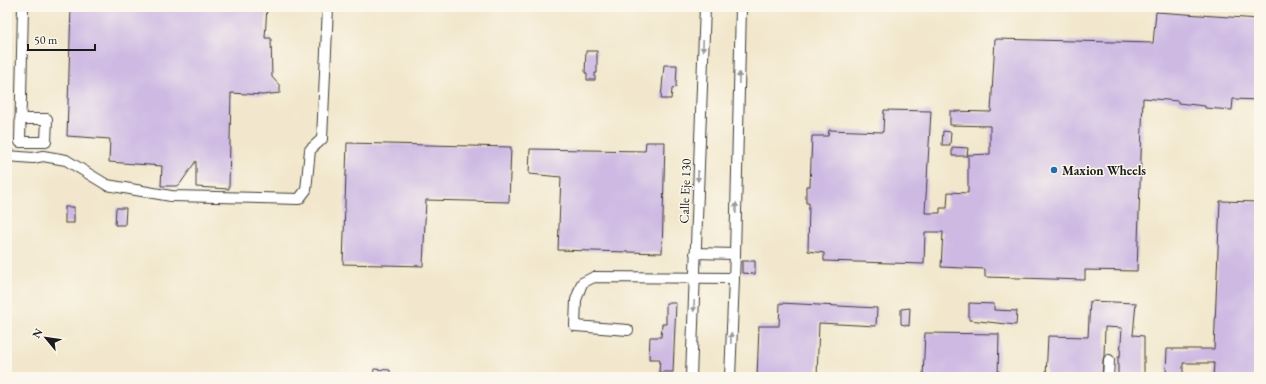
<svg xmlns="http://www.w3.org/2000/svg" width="1266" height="384" font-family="'EB Garamond',serif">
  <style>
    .building { fill: #ceb9e3 }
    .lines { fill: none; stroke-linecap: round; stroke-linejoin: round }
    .minor-casing { stroke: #3c3a36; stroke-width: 12 }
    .minor { stroke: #fff; stroke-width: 10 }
    .oneway { fill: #999 }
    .poi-dot { fill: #1f6fb2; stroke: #fbf7ec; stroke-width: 1.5 }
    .labels { text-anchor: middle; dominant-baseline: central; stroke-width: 3; stroke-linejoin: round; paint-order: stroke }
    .poi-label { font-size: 13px; font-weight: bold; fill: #1c1c1c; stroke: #fbf7ec; text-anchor: start }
    .street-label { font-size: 13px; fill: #1c1c1c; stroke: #fbf7ec }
  </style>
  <rect width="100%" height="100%" fill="#fbf7ec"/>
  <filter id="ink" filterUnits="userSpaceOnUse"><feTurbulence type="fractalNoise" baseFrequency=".025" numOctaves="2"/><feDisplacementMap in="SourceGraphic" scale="8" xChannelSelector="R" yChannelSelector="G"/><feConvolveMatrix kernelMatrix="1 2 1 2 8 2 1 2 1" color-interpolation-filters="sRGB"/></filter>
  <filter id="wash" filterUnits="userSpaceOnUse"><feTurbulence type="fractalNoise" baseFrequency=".012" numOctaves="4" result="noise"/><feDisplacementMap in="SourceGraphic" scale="16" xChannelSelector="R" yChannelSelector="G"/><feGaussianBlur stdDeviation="0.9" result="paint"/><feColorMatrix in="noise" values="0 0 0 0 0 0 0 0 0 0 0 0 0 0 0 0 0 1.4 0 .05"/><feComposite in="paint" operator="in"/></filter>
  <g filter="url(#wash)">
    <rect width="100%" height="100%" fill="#f2e7cc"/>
    <g id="blocks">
      <g class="building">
        <polygon points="71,7 267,7 265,38 271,38 272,77 280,86 280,93 263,95 231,93 229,189 196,187 196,161 180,184 177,186 161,186 162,166 109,162 110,139 67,136"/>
        <polygon points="1156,12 1259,19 1259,100 1233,99 1232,110 1205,108 1205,106 1178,103 1178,101 1143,98 1137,271 1085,270 1085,280 985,277 985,269 941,267 943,232 925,232 924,264 824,261 824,253 808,251 809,203 806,203 806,186 810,186 812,136 828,136 829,130 883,132 884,110 931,111 925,213 940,213 940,208 947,208 948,192 968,193 968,155 990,154 990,126 950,125 950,111 991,112 995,39 1153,43"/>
        <polygon points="586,51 597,51 597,73 595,73 595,80 587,80 587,73 585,73"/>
        <polygon points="664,65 677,65 676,87 672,89 671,99 661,99"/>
        <polygon points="943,131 951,132 950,145 942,145"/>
        <polygon points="646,142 665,142 662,253 558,250 561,177 529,174 530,149 645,151"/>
        <polygon points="347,143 511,147 509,202 426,200 423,266 343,264"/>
        <polygon points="952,147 968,148 967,156 952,156"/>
        <polygon points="1220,201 1259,202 1259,377 1213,377 1214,363 1183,363 1183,376 1166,375 1167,349 1214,349"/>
        <rect x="65" y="207" width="9" height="16"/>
        <polygon points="116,208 126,208 125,225 115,225"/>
        <polygon points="742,261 755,261 755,274 742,273"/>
        <polygon points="1090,301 1136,303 1133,335 1144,336 1144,376 1118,376 1118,357 1120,357 1122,328 1105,327 1104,356 1103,360 1102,377 1046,377 1048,336 1088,337"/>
        <polygon points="666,303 676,303 673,372 659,372 660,359 649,359 650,337 661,337 662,324 666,324"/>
        <polygon points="780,303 877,308 876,326 819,323 817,377 757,377 759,326 779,326"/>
        <polygon points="969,303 994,304 994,310 1017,311 1016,325 969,320"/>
        <polygon points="910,308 909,326 901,324 901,309"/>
        <polygon points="925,333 999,334 998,377 923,377"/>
        <polygon points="374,369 390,370 390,377 373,377"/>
      </g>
    </g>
  </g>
  <g filter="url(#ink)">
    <use href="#blocks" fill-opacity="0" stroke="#3c3a36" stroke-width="1"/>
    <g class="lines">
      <g class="minor-casing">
        <g id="minor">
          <polyline points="20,119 47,119 46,142 20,142 23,7"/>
          <polyline points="7,156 33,158 43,156 66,160 107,185 171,196 299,199 306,190 310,150 322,139 328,7"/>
          <polyline points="695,253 735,254"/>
          <polyline points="628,330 575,326 576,300 582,283 594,277 733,278"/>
          <polyline points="691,377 705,7"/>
          <polyline points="730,377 735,254 741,7"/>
          <polyline points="1108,377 1109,360"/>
        </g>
      </g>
      <use href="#minor" class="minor"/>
    </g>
    <defs><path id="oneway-solid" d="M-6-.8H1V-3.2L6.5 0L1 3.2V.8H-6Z"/></defs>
    <g class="oneway">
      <use href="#oneway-solid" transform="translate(703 46) rotate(92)"/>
      <use href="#oneway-solid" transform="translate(739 78) rotate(-89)"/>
      <use href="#oneway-solid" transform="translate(698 176) rotate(92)"/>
      <use href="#oneway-solid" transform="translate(736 208) rotate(-89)"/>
      <use href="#oneway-solid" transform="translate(694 306) rotate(92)"/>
      <use href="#oneway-solid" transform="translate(731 338) rotate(-88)"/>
    </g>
  </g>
  <circle class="poi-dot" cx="1054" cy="170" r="4"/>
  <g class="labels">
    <g class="poi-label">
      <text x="1062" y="170">Maxion Wheels</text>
    </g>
    <g class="street-label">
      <text transform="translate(685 191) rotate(-88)">Calle Eje 130</text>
    </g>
  </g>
  <rect width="1266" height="384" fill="none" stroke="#fbf7ec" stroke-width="24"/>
  <g transform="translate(46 338) rotate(299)" stroke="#fbf7ec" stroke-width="3" paint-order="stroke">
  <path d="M0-3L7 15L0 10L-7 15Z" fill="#1c1c1c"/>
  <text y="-6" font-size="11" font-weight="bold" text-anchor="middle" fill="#1c1c1c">N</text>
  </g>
  <path d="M28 44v6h67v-6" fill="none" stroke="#1c1c1c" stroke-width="2"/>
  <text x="34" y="44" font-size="12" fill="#1c1c1c" stroke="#fbf7ec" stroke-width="3" paint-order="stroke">50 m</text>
</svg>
